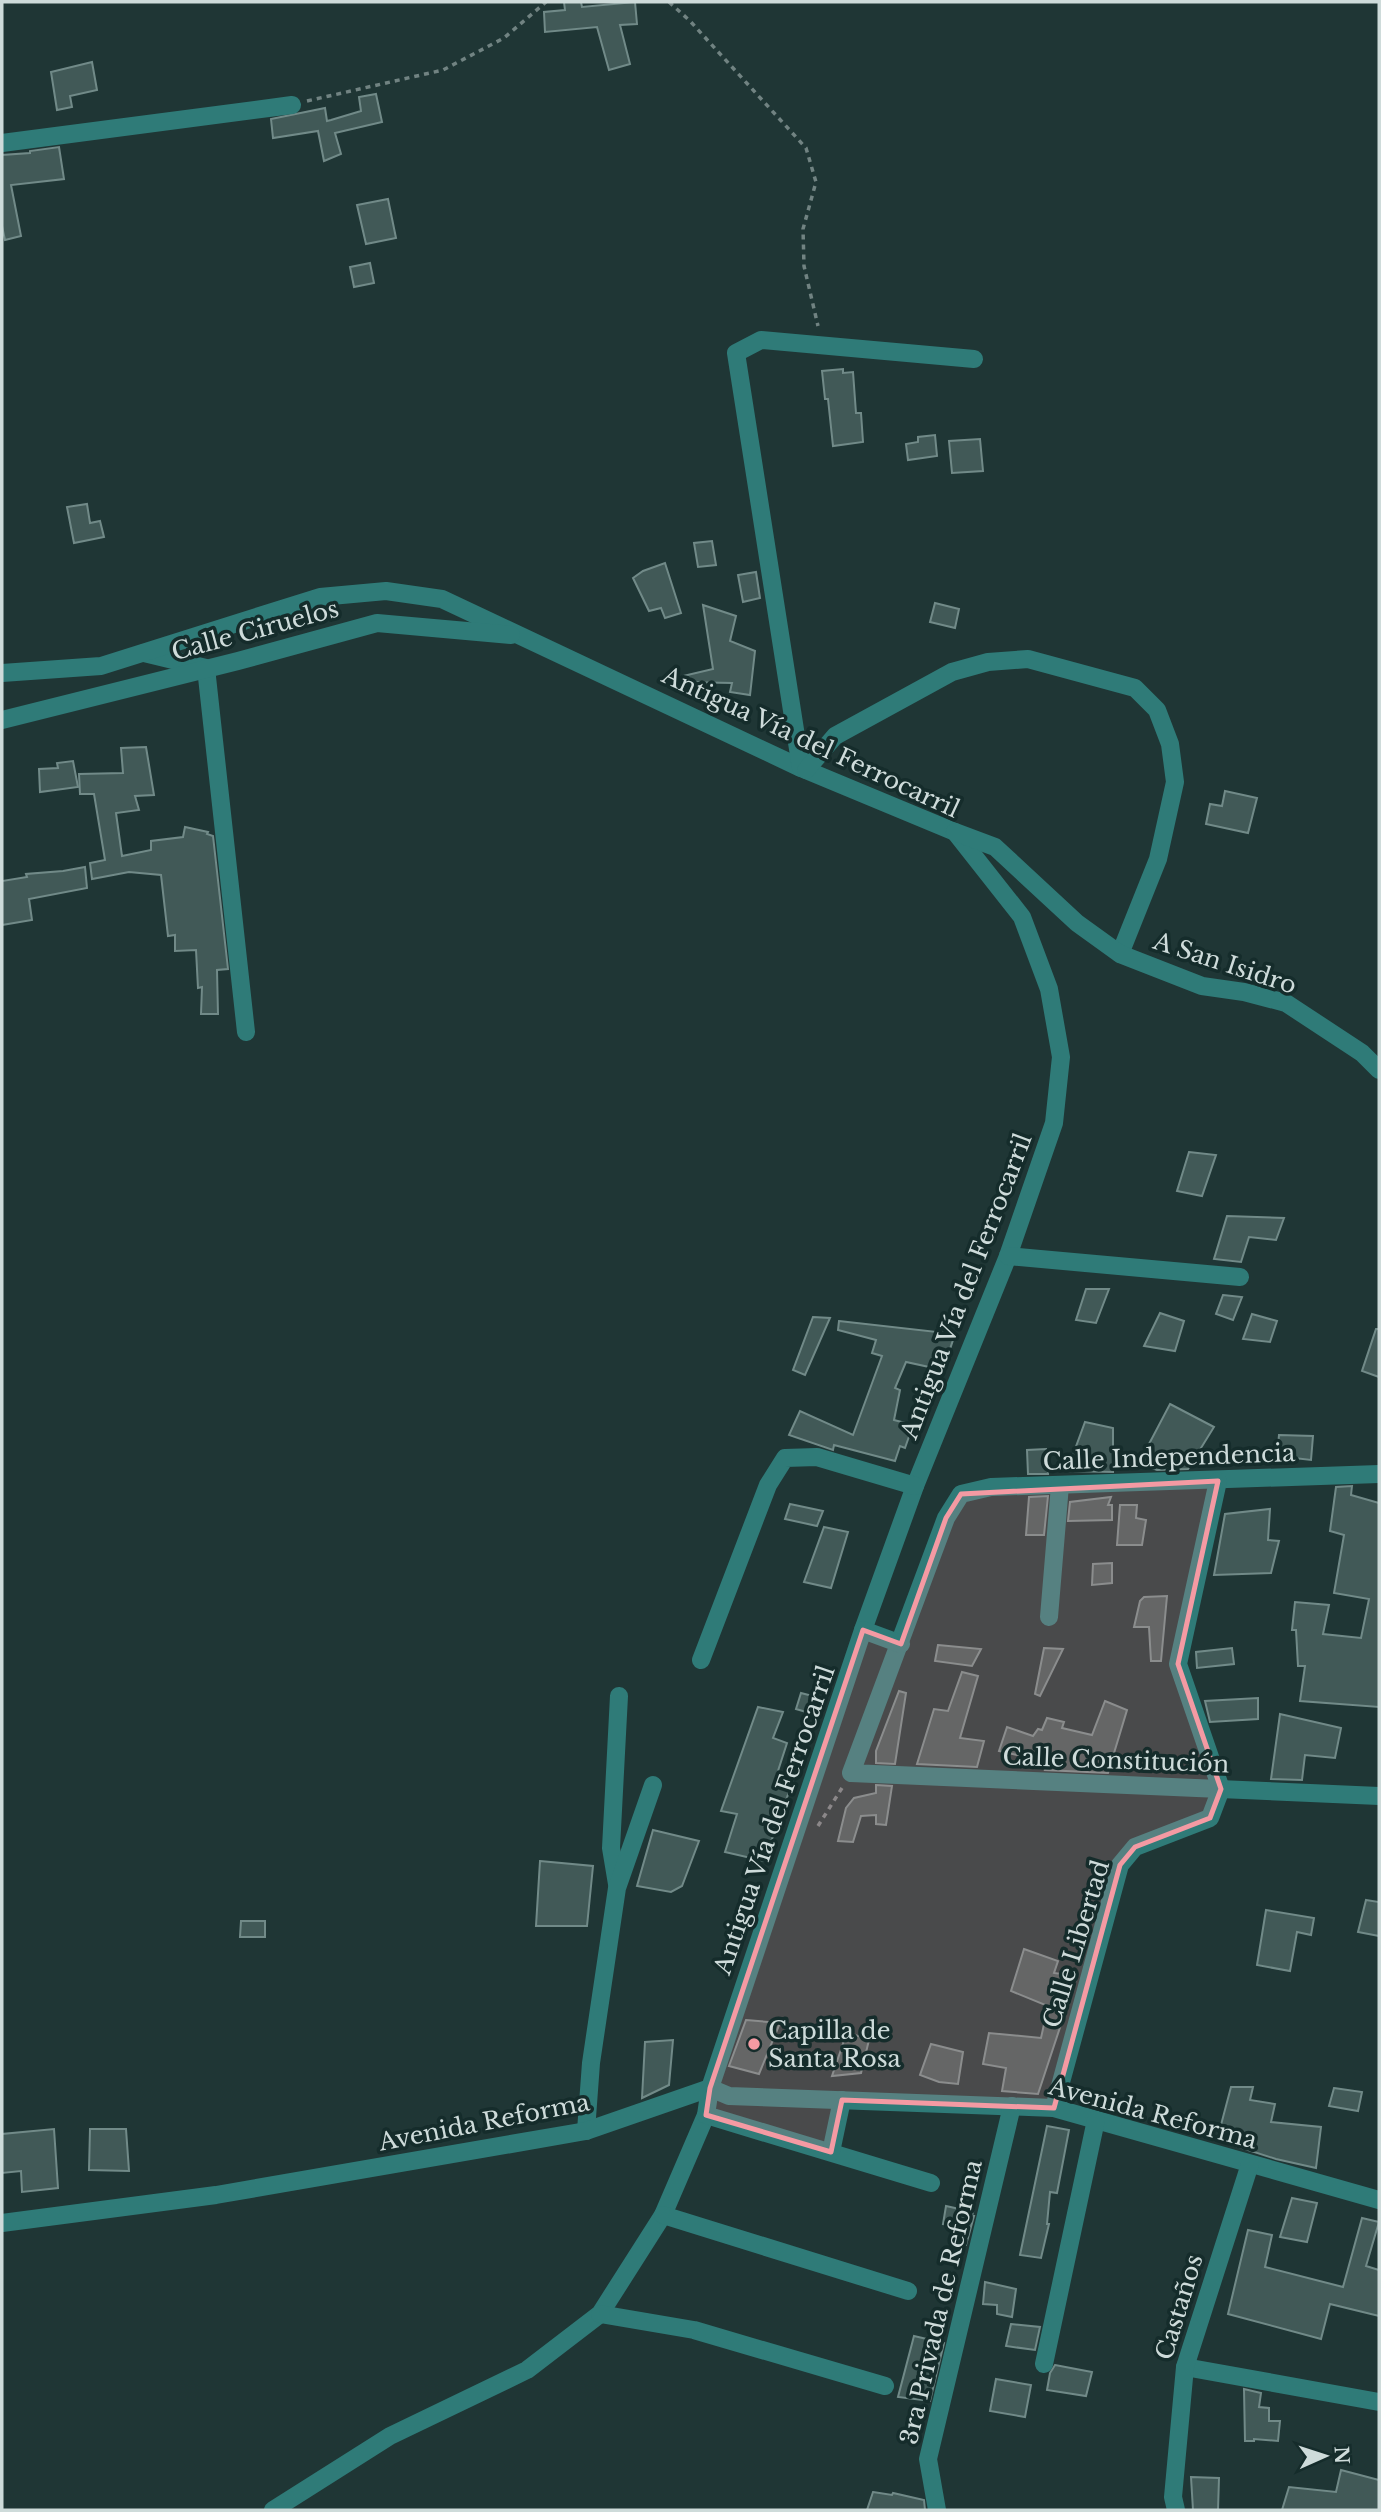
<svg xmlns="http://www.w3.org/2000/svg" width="1381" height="2512" font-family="'Libre Baskerville',serif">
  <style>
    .building { fill: #415957; stroke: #718a88; stroke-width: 2 }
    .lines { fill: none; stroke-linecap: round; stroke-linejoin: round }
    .path { stroke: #718382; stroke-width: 3.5; stroke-dasharray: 5 5; stroke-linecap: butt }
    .minor { stroke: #2f7b78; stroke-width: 18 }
    .marked { fill: #f49aa3; fill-opacity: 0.2; stroke: #f49aa3; stroke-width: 5; stroke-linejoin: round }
    .poi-dot { fill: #f49aa3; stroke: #152c2b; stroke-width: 2.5 }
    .labels { text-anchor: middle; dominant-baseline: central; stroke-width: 7; stroke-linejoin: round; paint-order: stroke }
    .street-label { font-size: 24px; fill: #cedbda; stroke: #152c2b }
    .poi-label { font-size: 24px; fill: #cedbda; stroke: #152c2b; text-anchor: start }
  </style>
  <rect width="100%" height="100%" fill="#1f3635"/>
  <g class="building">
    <polygon points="564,2 581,2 582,7 635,2 637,24 620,25 630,64 609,70 597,27 545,32 544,12 565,10"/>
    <polygon points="92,62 97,90 70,96 72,107 57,110 51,72"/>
    <polygon points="376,94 382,122 335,133 341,154 324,161 318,131 273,138 271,119 325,108 327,121 331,120 361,111 359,97"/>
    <polygon points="59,147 64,179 11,185 21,236 5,240 2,226 2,155 30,153 30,151"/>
    <polygon points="388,199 396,238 366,244 357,205"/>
    <polygon points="370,263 374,283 354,287 350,267"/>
    <polygon points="843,369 843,373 853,372 856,413 861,413 863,442 833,446 828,399 825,399 822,371"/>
    <polygon points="935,435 937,456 908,460 906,444 918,442 918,437"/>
    <polygon points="980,439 983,471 952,473 949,441"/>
    <polygon points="87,504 90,523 100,521 104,537 74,543 67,507"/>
    <polygon points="712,541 716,565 698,567 694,543"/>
    <polygon points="665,563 681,613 665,618 661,608 649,611 633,578 643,571"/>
    <polygon points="756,572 760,598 743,602 738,575"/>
    <polygon points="935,603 959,609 955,628 930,622"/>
    <polygon points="703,605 736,616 730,641 755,651 750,695 730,692 732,683 683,682 683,676 713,669"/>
    <polygon points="146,747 154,795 135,796 139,810 116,813 122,856 151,850 151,841 183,837 185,827 208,832 207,834 213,836 228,969 217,970 218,1014 201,1014 202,987 198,988 196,950 175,951 175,935 168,936 161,875 129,872 92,879 90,863 105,860 94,794 80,794 79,774 123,773 121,748"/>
    <polygon points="73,761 78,787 40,792 39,769 58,768 57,763"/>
    <polygon points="1225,791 1257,798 1248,833 1206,824 1210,804 1222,806"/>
    <polygon points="85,867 87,888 29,899 32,920 2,925 2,881 27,877 26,874 63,871"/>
    <polygon points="1189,1152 1216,1155 1202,1196 1177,1191"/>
    <polygon points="1227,1216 1284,1218 1276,1240 1249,1237 1241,1262 1214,1259"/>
    <polygon points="1086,1289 1109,1289 1096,1323 1076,1320"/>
    <polygon points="1223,1295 1242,1297 1233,1320 1216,1314"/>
    <polygon points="1160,1313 1184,1321 1175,1351 1144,1346"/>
    <polygon points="1252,1314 1277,1321 1270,1342 1243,1339"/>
    <polygon points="813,1317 830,1318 805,1375 793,1370"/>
    <polygon points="839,1321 955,1334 943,1370 906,1362 895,1388 900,1390 894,1420 913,1425 905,1448 900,1446 895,1461 834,1445 833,1450 789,1435 800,1411 853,1435 882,1356 872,1353 876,1340 838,1330"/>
    <polygon points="1376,1329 1379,1329 1379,1377 1362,1371"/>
    <polygon points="1170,1404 1214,1427 1188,1469 1157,1470 1139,1463"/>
    <polygon points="1085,1422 1113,1428 1113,1472 1067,1471"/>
    <polygon points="1279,1435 1313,1436 1311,1460 1277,1456"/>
    <polygon points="1046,1449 1048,1474 1028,1474 1027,1450"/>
    <polygon points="1352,1486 1351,1495 1379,1503 1379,1707 1300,1701 1305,1666 1298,1666 1296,1630 1292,1630 1295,1602 1329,1605 1323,1634 1361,1638 1369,1599 1334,1593 1344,1535 1330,1531 1336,1487"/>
    <polygon points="1048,1496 1044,1535 1026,1535 1029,1497"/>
    <polygon points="1111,1497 1108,1505 1112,1505 1112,1520 1068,1521 1070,1502"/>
    <polygon points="790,1504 823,1511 817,1526 785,1519"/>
    <polygon points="1120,1505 1137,1505 1136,1518 1146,1520 1142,1545 1117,1545"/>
    <polygon points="1270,1509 1268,1540 1279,1541 1271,1573 1214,1575 1225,1514"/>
    <polygon points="824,1527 848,1532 831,1588 804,1582"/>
    <polygon points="1112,1563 1112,1583 1092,1585 1093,1564"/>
    <polygon points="1167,1596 1161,1661 1151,1661 1149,1627 1134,1627 1140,1601 1144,1597"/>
    <polygon points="938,1645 981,1649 972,1666 935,1661"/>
    <polygon points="1044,1648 1063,1649 1040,1696 1035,1694"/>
    <polygon points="1232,1648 1234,1664 1197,1668 1196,1652"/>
    <polygon points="962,1672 978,1676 960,1738 984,1741 977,1767 917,1764 934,1709 948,1711"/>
    <polygon points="899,1691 906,1693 895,1764 876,1763 876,1751"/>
    <polygon points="801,1693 824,1699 820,1716 796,1709"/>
    <polygon points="1258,1698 1258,1719 1210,1722 1205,1701"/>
    <polygon points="1105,1701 1127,1710 1108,1773 1045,1770 1048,1762 999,1751 1007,1727 1033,1736 1038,1729 1042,1730 1047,1718 1064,1722 1062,1728 1092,1735"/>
    <polygon points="758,1707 783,1712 773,1738 787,1743 777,1774 794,1778 764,1861 725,1852 737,1814 721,1811"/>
    <polygon points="1280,1714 1341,1728 1335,1758 1305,1755 1302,1780 1271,1779"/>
    <polygon points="876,1785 892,1786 886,1825 876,1824 876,1815 861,1816 853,1842 838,1841 846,1808 854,1798 876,1793"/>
    <polygon points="653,1830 699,1841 682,1886 671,1892 637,1886"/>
    <polygon points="540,1861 593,1866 587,1926 536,1926"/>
    <polygon points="1366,1900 1379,1902 1379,1936 1358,1932"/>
    <polygon points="1266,1910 1314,1918 1311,1935 1297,1932 1290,1971 1257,1965"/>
    <polygon points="241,1921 265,1921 265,1937 240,1937"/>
    <polygon points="1024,1949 1058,1961 1054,1973 1077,1976 1038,2094 1002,2091 1006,2068 983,2064 989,2033 1041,2038 1048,2006 1011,1991"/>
    <polygon points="746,2020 780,2023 759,2074 729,2066"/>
    <polygon points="847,2032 869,2040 861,2073 832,2076"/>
    <polygon points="673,2040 669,2085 642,2098 645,2042"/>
    <polygon points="931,2044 963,2052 958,2084 939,2082 920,2075"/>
    <polygon points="1231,2087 1253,2087 1250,2100 1275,2104 1271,2122 1321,2127 1316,2168 1276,2159 1217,2140"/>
    <polygon points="1334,2088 1362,2092 1358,2111 1329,2106"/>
    <polygon points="1047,2126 1069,2130 1057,2193 1050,2192 1047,2224 1049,2224 1041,2258 1020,2255"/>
    <polygon points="54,2129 58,2188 22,2192 21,2171 2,2173 2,2134"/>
    <polygon points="90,2129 126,2129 129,2171 89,2170"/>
    <polygon points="1292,2198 1317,2203 1307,2242 1280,2237"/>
    <polygon points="946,2206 973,2212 972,2216 974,2216 966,2245 950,2244 952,2225 943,2224"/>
    <polygon points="1362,2218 1379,2222 1366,2266 1379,2270 1379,2316 1330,2304 1321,2339 1228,2314 1248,2230 1272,2235 1265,2267 1343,2287"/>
    <polygon points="985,2282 1016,2289 1012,2317 997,2314 997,2305 983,2304"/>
    <polygon points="1011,2324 1040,2327 1035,2350 1006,2346"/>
    <polygon points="914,2336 944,2343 930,2401 898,2397"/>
    <polygon points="1055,2365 1092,2372 1086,2396 1047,2390 1050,2373"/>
    <polygon points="996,2379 1031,2385 1025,2417 990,2411"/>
    <polygon points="1244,2389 1261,2393 1259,2407 1269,2408 1269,2421 1280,2421 1278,2441 1254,2439 1254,2441 1245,2441"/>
    <polygon points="1341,2470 1379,2480 1379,2510 1282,2510 1289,2487 1336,2492"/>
    <polygon points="1191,2477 1219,2478 1218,2510 1193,2510"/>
    <polygon points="873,2492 892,2495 893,2493 924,2500 925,2510 867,2510"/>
  </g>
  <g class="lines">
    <g class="path">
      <polyline points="669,2 690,21 806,148 816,182 803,229 804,266 818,326"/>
      <polyline points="307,101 443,70 504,38 546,2"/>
      <polyline points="818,1826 842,1788"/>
    </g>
    <g class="minor">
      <polyline points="2,143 292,105"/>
      <polyline points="144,653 206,668 246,1032"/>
      <polyline points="2,673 101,666 320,597 386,591 442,599 801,768 955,832 1022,917 1049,989 1061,1057 1054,1123 1008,1256 915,1486 863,1630 710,2088 706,2115 663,2215 600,2314 527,2370 390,2436 273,2510"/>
      <polyline points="2,720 238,661 377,623 511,635"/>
      <polyline points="801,768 736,353 761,340 974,359"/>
      <polyline points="806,770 835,736 952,672 988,662 1028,659 1135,688 1157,710 1170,744 1175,782 1158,859 1120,954"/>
      <polyline points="955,832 995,847 1077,923 1120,954 1202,986 1244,992 1286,1003 1362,1053 1379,1070"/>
      <polyline points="1008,1256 1240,1277"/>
      <polyline points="1379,1474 991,1487 961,1494 946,1518 851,1773 1379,1796"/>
      <polyline points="1049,1617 1060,1485"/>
      <polyline points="863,1630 901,1644"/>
      <polyline points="701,1660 768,1485 785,1458 817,1457 915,1486"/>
      <polyline points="617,1884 611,1848 619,1696"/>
      <polyline points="1054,2108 1120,1865 1135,1847 1210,1818 1221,1789 1178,1664 1218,1481"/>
      <polyline points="706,2115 931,2183"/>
      <polyline points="586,2131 591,2063 617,1888 653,1785"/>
      <polyline points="831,2152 842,2100"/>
      <polyline points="663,2215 908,2291"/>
      <polyline points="2,2223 216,2195 586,2131 710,2088 729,2096 1054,2108 1379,2200"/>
      <polyline points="600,2314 694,2330 885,2386"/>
      <polyline points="1044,2364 1096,2120"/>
      <polyline points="1185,2367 1379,2402"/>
      <polyline points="937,2510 928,2459 1012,2106"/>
      <polyline points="1176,2510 1173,2497 1185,2367 1250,2164"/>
    </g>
  </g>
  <path class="marked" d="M1218,1481L1178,1664L1221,1789L1210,1818L1135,1847L1120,1865L1054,2108L842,2100L831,2152L706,2115L710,2088L863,1630L901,1644L946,1518L961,1494Z"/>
  <circle class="poi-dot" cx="754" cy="2044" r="7"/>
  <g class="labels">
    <g class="street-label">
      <text transform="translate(255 630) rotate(-15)">Calle Ciruelos</text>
      <text transform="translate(811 742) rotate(25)">Antigua Vía del Ferrocarril</text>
      <text transform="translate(1225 963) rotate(18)">A San Isidro</text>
      <text transform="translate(966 1286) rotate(-69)">Antigua Vía del Ferrocarril</text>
      <text transform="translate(1169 1457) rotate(-2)">Calle Independencia</text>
      <text transform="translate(1116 1760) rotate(2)">Calle Constitución</text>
      <text transform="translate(774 1820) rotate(-71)">Antigua Vía del Ferrocarril</text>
      <text transform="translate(1076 1944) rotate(-73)">Calle Libertad</text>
      <text transform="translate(1153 2113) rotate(15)">Avenida Reforma</text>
      <text transform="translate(484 2122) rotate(-11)">Avenida Reforma</text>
      <text transform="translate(941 2302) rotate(-77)">3ra Privada de Reforma</text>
      <text transform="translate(1179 2307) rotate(-73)">Castaños</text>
    </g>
    <g class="poi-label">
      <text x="768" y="2030">Capilla de<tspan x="768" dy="28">Santa Rosa</tspan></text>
    </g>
  </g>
  <rect width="1381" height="2512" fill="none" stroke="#cedbda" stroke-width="7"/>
  <g transform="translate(1325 2456) rotate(87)" stroke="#152c2b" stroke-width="5" paint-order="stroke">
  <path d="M0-5L12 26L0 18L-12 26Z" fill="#cedbda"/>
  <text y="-10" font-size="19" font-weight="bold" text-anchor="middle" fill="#cedbda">N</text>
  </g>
</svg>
